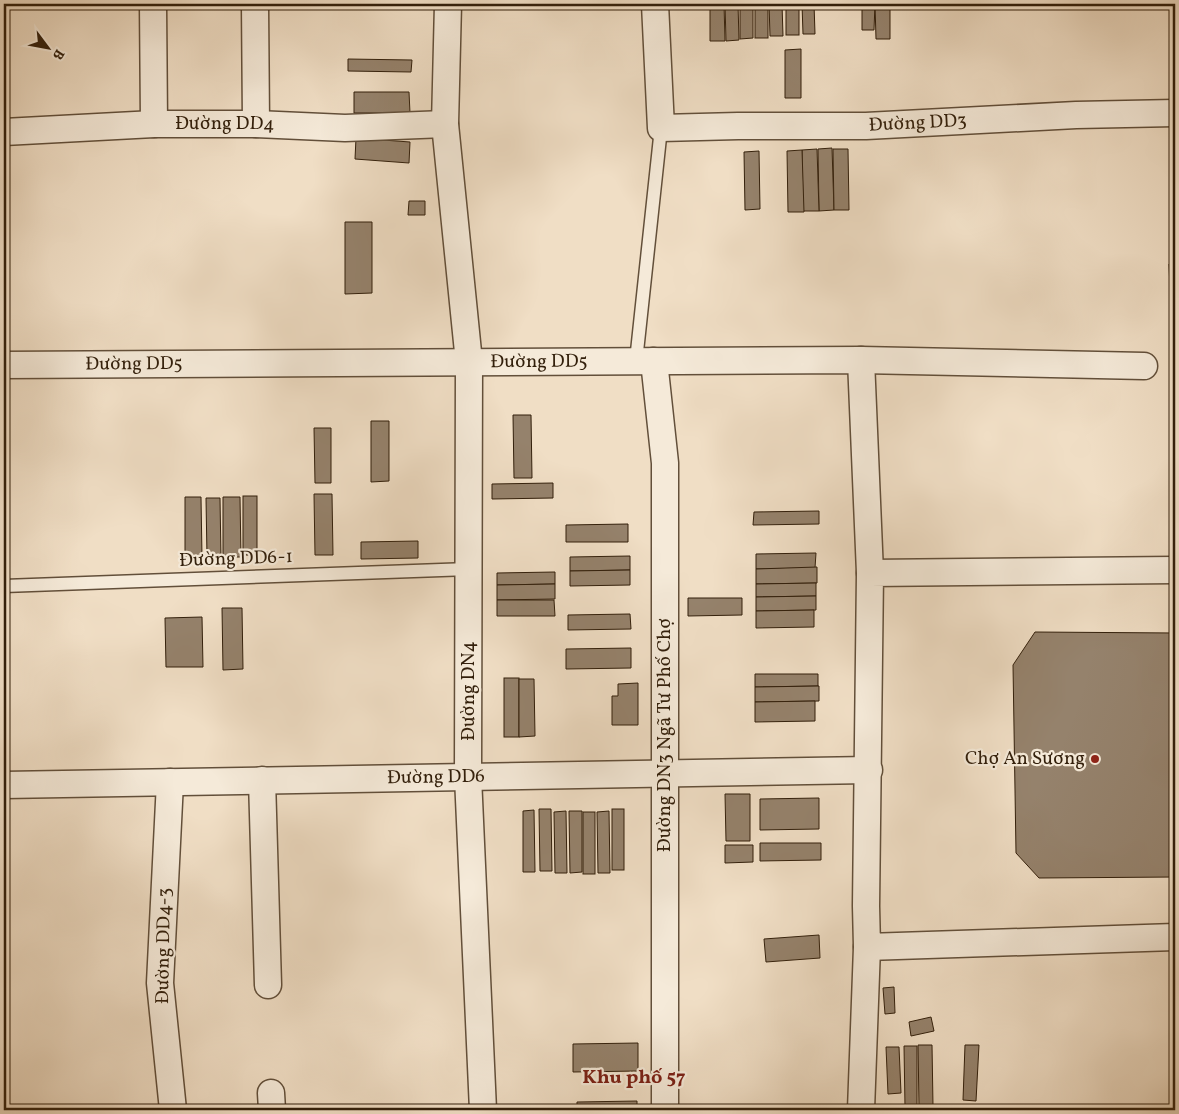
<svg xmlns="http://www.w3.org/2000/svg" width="1179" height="1114" font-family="Vollkorn,serif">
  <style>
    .building { fill: #95826c; stroke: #321f0b }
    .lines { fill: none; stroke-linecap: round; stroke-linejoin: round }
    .service-casing { stroke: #624f3a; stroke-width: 15 }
    .minor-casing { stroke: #624f3a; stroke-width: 29 }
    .service { stroke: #f5ead9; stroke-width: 12 }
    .minor { stroke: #f5ead9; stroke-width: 26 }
    .poi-dot { fill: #8f2418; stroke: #f5ead9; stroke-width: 2 }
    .labels { text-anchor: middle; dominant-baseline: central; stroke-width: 4.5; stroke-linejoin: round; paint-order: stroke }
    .street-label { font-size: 19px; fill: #321f0b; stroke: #f5ead9 }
    .poi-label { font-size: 19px; fill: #321f0b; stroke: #f5ead9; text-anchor: end }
    .neighbourhood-label { font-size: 20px; font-weight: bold; fill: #7a1f14; stroke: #f5ead9 }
  </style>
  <rect width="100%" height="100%" fill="#f0dec5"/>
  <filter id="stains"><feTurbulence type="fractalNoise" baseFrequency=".004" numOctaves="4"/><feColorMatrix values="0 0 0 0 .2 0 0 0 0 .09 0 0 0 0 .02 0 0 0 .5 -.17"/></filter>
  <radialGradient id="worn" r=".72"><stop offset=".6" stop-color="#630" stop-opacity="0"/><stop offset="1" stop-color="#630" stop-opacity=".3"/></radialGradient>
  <g class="building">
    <polygon points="710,4 724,4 725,41 710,41"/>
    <polygon points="725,4 738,4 739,40 726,41"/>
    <polygon points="740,4 753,4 753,38 740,39"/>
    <rect x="755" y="4" width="13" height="34"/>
    <polygon points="769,4 782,4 783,36 770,36"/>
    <rect x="786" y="4" width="13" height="31"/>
    <polygon points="802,4 814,4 815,34 803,34"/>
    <polygon points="848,4 859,4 859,9 848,8"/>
    <polygon points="862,4 875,4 874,30 862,30"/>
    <polygon points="875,4 890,4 890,39 876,39"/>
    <polygon points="801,49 801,98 785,98 785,50"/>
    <polygon points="348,59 412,60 411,72 348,71"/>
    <polygon points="354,92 409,92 410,113 354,113"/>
    <polygon points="356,138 410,142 409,163 355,159"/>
    <polygon points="832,148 834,210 819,211 818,149"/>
    <polygon points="817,149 819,211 803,211 802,150"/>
    <polygon points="833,149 848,149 849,210 834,210"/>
    <polygon points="802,150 804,212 788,212 787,151"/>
    <polygon points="759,151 760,209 745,210 744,152"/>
    <polygon points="409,201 425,201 425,215 408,215"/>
    <polygon points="345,222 372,222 372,293 345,294"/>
    <polygon points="1175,263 1175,288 1170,289 1169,264"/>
    <polygon points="513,415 531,415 532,478 514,478"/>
    <polygon points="371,421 389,421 389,481 371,482"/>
    <polygon points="314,428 331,428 331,483 315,483"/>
    <polygon points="553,483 553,498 492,499 492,484"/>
    <polygon points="314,494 332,494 333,555 315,555"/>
    <rect x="243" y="496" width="14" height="59"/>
    <polygon points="185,497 201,497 202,557 185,557"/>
    <polygon points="223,497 240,497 241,557 223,557"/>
    <polygon points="206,498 220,498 221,557 207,557"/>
    <polygon points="819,511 819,524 753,525 754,512"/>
    <polygon points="628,524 628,542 566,542 566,525"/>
    <polygon points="418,541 418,558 361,559 361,542"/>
    <polygon points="816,553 815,568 756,569 756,554"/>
    <polygon points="630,556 630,570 570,571 570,557"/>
    <polygon points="817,567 817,583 756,584 756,569"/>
    <polygon points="630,570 630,585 570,586 570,571"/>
    <polygon points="555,572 555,584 497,585 497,573"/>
    <polygon points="816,583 816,596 756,597 756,584"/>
    <polygon points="555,584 555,599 497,600 497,585"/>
    <polygon points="816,596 816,610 756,611 756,597"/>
    <polygon points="688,598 742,598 742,615 688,616"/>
    <polygon points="497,600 554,600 555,616 497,616"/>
    <polygon points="222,608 242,608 243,669 223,670"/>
    <polygon points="814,610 814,627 756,628 756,611"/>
    <polygon points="630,614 631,629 568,630 568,615"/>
    <polygon points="202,617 203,667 166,667 165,618"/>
    <polygon points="1035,632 1175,633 1175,877 1039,878 1016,853 1013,665"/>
    <polygon points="631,648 631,668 566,669 566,649"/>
    <polygon points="755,674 818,674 818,686 755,687"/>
    <rect x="504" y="678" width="15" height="59"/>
    <polygon points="519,679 534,679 535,736 519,737"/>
    <polygon points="638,683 638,725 612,725 612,696 618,696 618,684"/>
    <polygon points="819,686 819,701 755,702 755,687"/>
    <polygon points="815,701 815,721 755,722 755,702"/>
    <polygon points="725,794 750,794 750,841 726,841"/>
    <polygon points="819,798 819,829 760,830 760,799"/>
    <polygon points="539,809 551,809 552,871 540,871"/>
    <rect x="612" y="809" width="12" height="61"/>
    <polygon points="534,810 535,872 523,872 523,811"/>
    <polygon points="566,811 567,873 555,873 554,812"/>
    <polygon points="569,811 582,811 582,872 570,873"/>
    <polygon points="609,811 610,873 598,873 597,812"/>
    <rect x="583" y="812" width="12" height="62"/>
    <polygon points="760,843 821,843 821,860 760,861"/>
    <polygon points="725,845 753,845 753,862 725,863"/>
    <polygon points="819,935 820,958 766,962 764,939"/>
    <polygon points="894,987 895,1013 885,1014 883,988"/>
    <polygon points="931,1017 934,1031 911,1036 909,1022"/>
    <polygon points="638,1043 638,1071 573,1072 573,1044"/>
    <polygon points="918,1045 932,1045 933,1106 919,1106"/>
    <polygon points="965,1045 979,1045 976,1101 963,1100"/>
    <polygon points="904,1046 917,1046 917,1107 905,1107"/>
    <polygon points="886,1047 899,1047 901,1093 888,1094"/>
    <polygon points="637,1101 637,1110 577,1110 577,1102"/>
    <polygon points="565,1105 565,1110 507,1110 507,1106"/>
  </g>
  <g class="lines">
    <g class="service-casing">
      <g id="service">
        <polyline points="636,361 661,128"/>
        <polyline points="4,586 469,569"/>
      </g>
    </g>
    <g class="minor-casing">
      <g id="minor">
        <polyline points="153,4 154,124"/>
        <polyline points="255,4 256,124"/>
        <polyline points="448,4 445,124 469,362 468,777 483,1110"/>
        <path id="s1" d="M655,4L661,128L738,126H866L1076,115L1175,113"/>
        <path id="s2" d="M4,132L154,124H256L345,128L445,124"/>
        <polyline points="861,360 1144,366"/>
        <polyline points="654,361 665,463 665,1110"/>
        <path id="s3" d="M4,365L861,360L870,573"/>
        <polyline points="1175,570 870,573 866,906 867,947 1175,937"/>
        <polyline points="262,780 268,985"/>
        <polyline points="170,782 160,983 173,1110"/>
        <path id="s4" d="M4,785L869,770"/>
        <polyline points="271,1093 272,1110"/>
        <polyline points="861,1110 867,947"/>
      </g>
    </g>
    <use href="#service" class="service"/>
    <use href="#minor" class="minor"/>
  </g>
  <circle class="poi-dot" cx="1095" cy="759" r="5"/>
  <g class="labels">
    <g class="street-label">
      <text stroke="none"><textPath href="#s1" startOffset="381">Đường DD3</textPath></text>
      <text stroke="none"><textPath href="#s2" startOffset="221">Đường DD4</textPath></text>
      <text stroke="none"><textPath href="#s3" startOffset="535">Đường DD5</textPath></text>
      <text stroke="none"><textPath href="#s3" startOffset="130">Đường DD5</textPath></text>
      <text transform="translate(236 559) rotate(-2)">Đường DD6-1</text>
      <text transform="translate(469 691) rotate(-90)">Đường DN4</text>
      <text transform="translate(665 735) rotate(-90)">Đường DN3 Ngã Tư Phố Chợ</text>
      <text stroke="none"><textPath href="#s4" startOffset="432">Đường DD6</textPath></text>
      <text transform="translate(164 946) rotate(-89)">Đường DD4-3</text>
    </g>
    <g class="poi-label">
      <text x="1085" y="759">Chợ An Sương</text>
    </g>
    <g class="neighbourhood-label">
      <text x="634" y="1078">Khu phố 57</text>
    </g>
  </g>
  <rect width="1179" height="1114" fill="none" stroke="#f0dec5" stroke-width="20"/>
  <rect x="5" y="5" width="1169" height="1104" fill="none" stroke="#321f0b" stroke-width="2.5"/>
  <rect x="10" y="10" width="1159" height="1094" fill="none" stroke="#321f0b"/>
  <g transform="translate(48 48) rotate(122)" stroke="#f5ead9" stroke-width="4" paint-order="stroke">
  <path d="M0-4L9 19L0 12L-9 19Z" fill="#321f0b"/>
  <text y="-8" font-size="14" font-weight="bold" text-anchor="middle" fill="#321f0b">B</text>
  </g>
  <rect width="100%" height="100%" filter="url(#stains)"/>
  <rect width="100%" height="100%" fill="url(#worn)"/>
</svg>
